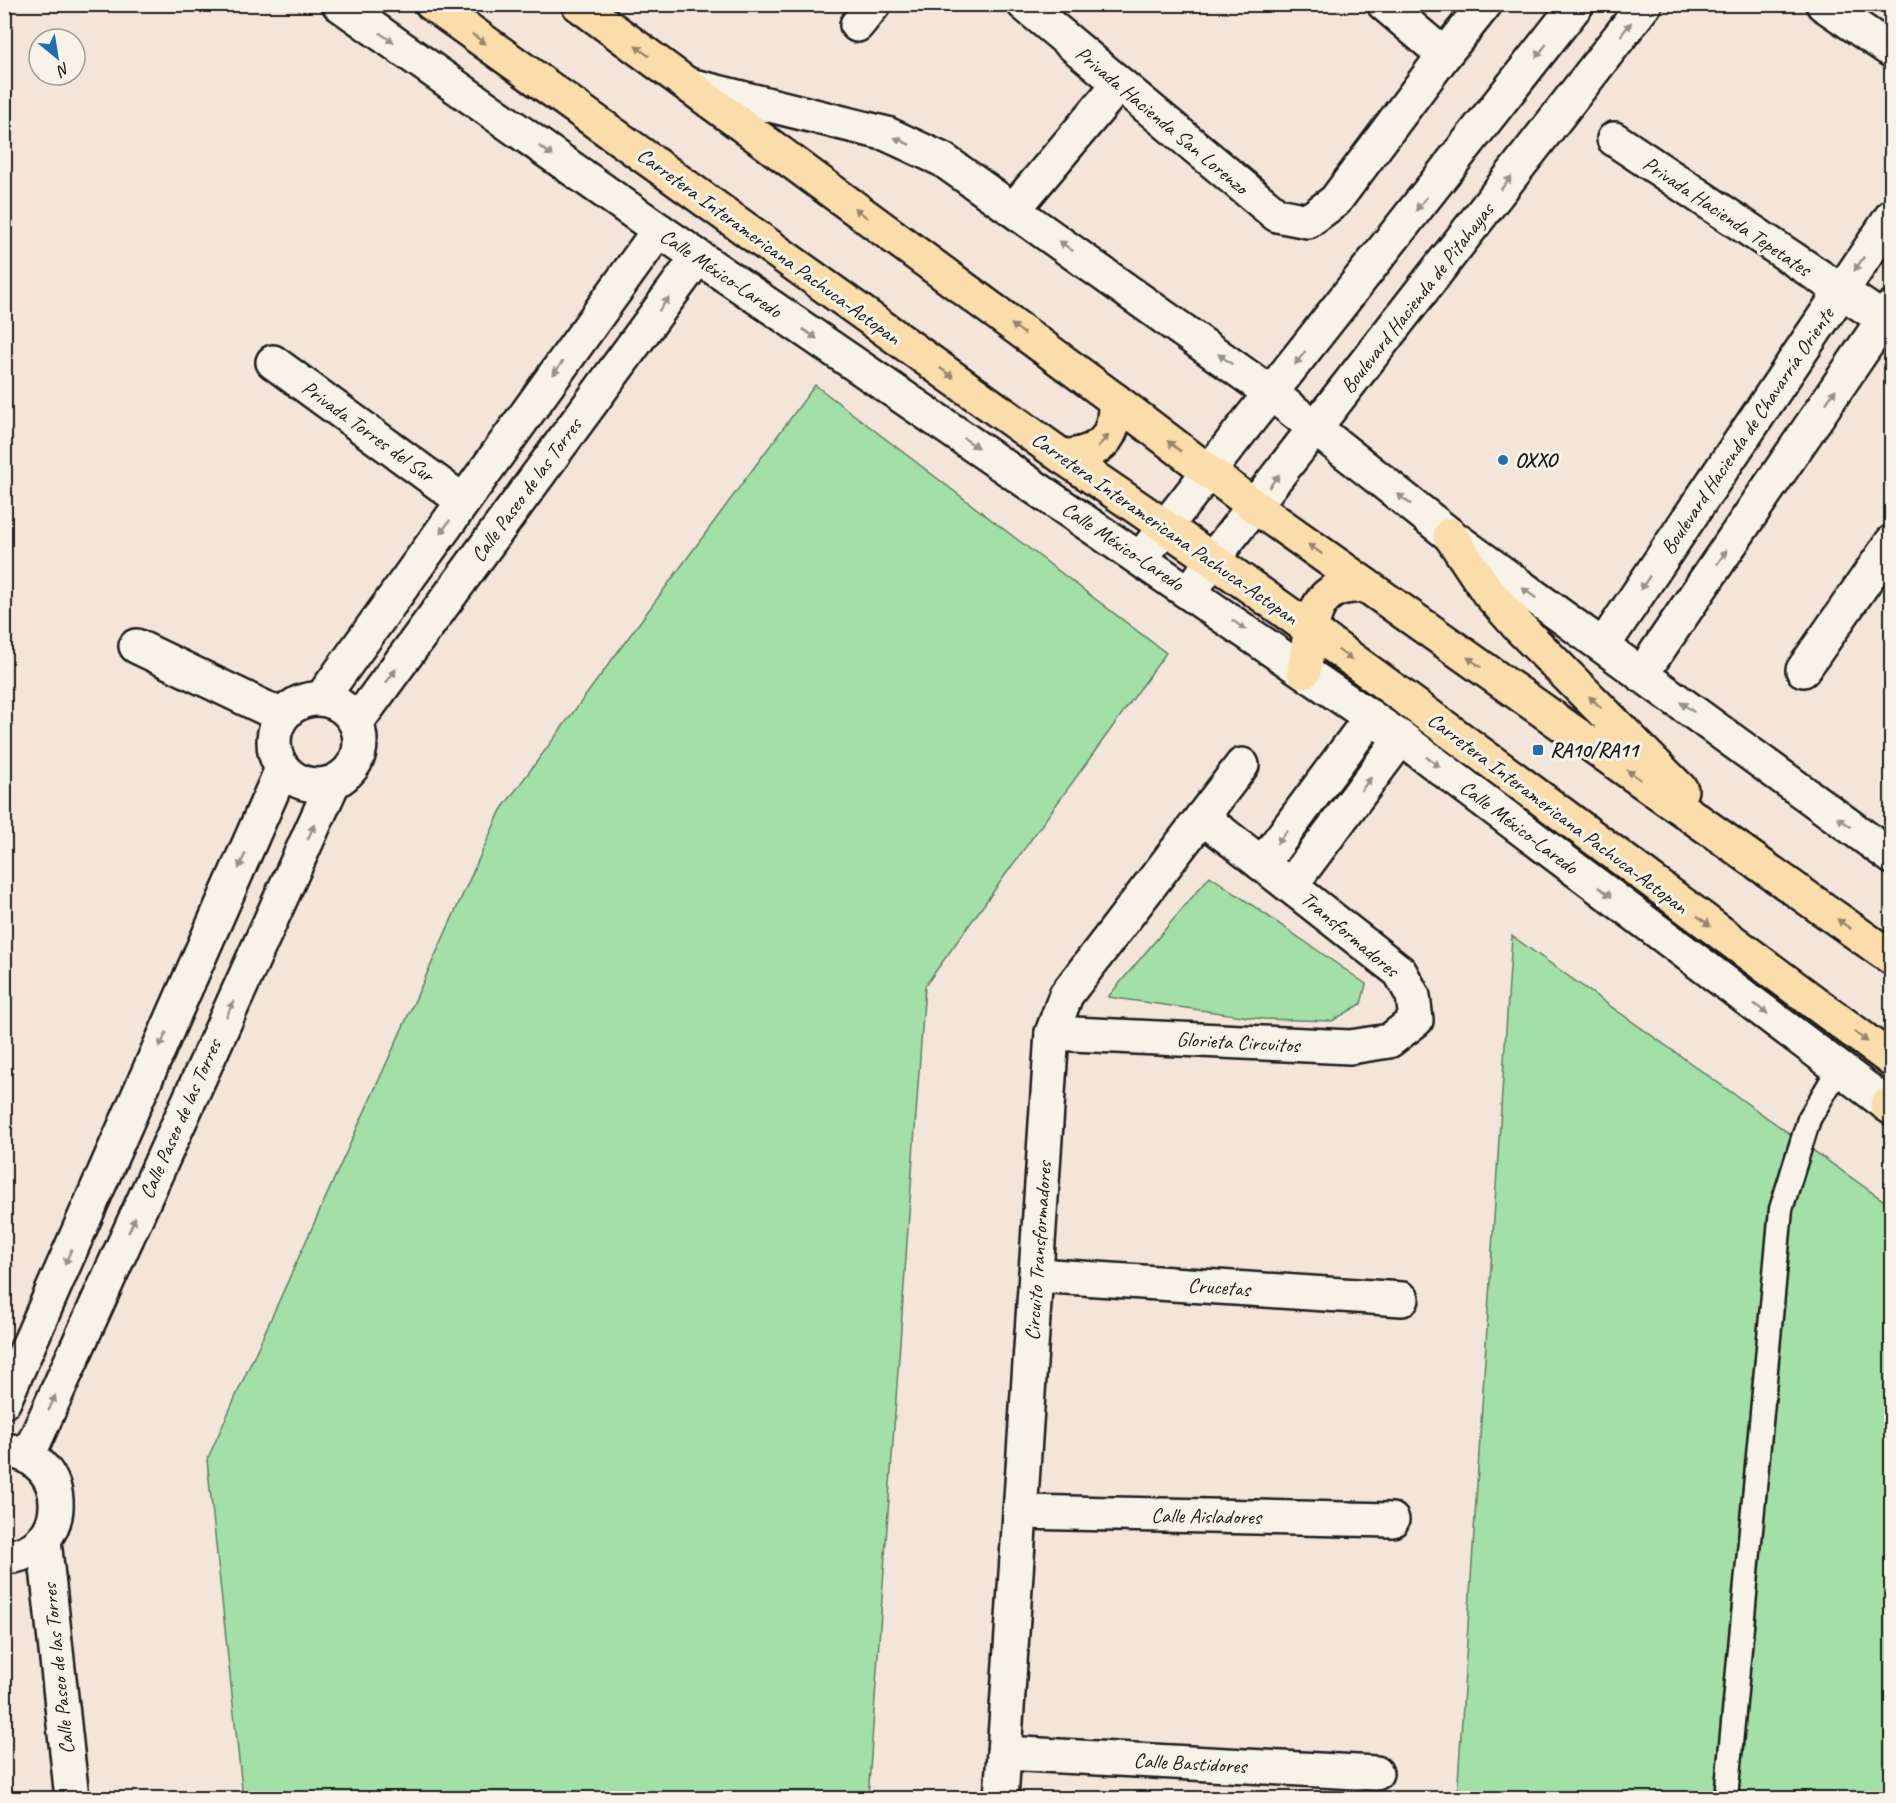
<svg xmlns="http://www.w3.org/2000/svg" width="1896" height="1803" font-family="Caveat,sans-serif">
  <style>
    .green { fill: #a2e0a7; stroke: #5f7e62; stroke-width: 1.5 }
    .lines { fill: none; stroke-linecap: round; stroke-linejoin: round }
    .service-casing { stroke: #1c1c1c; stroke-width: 27 }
    .minor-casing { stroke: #1c1c1c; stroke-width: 38 }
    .tertiary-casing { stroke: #1c1c1c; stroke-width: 38 }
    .primary-casing { stroke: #1c1c1c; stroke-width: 38 }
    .service { stroke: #f7f3e8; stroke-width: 22 }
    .minor { stroke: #f7f3e8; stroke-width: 33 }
    .tertiary { stroke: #f7f3e8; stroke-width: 33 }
    .primary { stroke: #fbddab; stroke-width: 33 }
    .oneway { fill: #94928c }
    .oneway2 { fill: #97866b }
    .poi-dot { fill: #1f6fb2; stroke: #f7f3e8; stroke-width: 2 }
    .labels { text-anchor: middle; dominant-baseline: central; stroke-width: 6; stroke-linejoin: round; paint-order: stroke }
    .street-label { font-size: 21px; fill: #1c1c1c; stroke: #f7f3e8 }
    .poi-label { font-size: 21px; font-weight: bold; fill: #1c1c1c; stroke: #f7f3e8; text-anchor: start }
  </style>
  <rect width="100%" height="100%" fill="#f4e5da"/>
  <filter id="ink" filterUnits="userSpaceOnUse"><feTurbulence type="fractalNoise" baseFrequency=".0167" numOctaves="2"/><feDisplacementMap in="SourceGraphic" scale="12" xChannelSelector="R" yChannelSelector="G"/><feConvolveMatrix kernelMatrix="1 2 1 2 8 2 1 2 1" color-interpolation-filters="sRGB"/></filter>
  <g filter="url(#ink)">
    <g class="green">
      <polygon points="815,385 1166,653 925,986 868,1798 243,1798 207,1460 501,810"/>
      <polygon points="1210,876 1366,984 1361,1004 1332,1021 1263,1019 1108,997"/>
      <polygon points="1512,936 1891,1206 1891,1798 1457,1798"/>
    </g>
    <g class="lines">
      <g class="service-casing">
        <polyline id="service" points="1726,1798 1781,1209 1809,1119 1839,1068"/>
      </g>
      <g class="minor-casing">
        <g id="minor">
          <polyline points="1024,4 1277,215 1308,221 1335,201 1444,55 1485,4"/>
          <polyline points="1384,4 1444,55"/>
          <polyline points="1823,4 1892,51"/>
          <polyline points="857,25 874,4"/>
          <polyline points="1614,139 1892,325"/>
          <polyline points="1014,209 1118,85"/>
          <polyline points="273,362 463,501"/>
          <polyline points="136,646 282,716"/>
          <polyline points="1603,646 1892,216"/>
          <polyline points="1803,670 1892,542"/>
          <polyline points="1641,675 1892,307"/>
          <circle cx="317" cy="742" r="43"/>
          <polyline points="321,699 659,230"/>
          <polyline points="356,723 698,257"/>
          <polyline points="1262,864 1371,717"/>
          <polyline points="1291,885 1401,738"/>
          <polyline points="1052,1033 1350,1047 1389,1041 1416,1020 1413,996 1400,972 1202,817"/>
          <polyline points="1036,1275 1402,1299"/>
          <polyline points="4,1401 282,769"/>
          <path d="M4,1450C74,1456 73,1554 4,1557"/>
          <polyline points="28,1456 333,783"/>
          <polyline points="1020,1512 1392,1520"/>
          <polyline points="44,1540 72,1798"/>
          <polyline points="1004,1753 1376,1773"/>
          <polyline points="1001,1798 1052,1033 1066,995 1242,765"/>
        </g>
      </g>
      <g class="tertiary-casing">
        <g id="tertiary">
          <polyline points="339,4 659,230 1401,738 1892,1108"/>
          <polyline points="689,85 887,134 943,160 1272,394 1450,535 1892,857"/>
          <polyline points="1147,550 1577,4"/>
          <polyline points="1196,584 1212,560 1645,4"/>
        </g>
      </g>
      <g class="primary-casing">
        <g id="primary">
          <path d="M432,4L1063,457C1346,647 1617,857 1892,1060"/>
          <polyline points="578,4 1115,400 1254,506 1892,958"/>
          <path d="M1063,457C1101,453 1116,439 1115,400"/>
          <polyline points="1450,535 1488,592 1519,627 1681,790"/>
          <path d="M1304,671C1309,648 1309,605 1332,592C1341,586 1354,586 1365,585"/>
          <polyline points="1887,1105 1892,1106"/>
        </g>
      </g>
      <use href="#service" class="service"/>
      <use href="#minor" class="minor"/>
      <use href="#tertiary" class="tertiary"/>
      <use href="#primary" class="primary"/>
    </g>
    <defs><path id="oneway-solid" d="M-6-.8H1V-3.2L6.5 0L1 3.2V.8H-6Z" transform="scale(1.5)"/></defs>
    <g class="oneway">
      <use href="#oneway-solid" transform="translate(1626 29) rotate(-52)"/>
      <use href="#oneway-solid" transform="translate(387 38) rotate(35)"/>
      <use href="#oneway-solid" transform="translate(1541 51) rotate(128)"/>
      <use href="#oneway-solid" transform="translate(902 141) rotate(-155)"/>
      <use href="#oneway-solid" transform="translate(546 151) rotate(35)"/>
      <use href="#oneway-solid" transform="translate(1506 183) rotate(-52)"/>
      <use href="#oneway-solid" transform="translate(1421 204) rotate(128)"/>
      <use href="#oneway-solid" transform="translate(1066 246) rotate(-144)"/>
      <use href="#oneway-solid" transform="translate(1859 264) rotate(124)"/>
      <use href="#oneway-solid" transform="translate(664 304) rotate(-53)"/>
      <use href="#oneway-solid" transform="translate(810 334) rotate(34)"/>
      <use href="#oneway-solid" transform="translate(1300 358) rotate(128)"/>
      <use href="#oneway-solid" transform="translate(1225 359) rotate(-144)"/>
      <use href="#oneway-solid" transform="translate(558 368) rotate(126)"/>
      <use href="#oneway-solid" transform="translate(1831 396) rotate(-56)"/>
      <use href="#oneway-solid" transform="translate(971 443) rotate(34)"/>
      <use href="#oneway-solid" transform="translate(1274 481) rotate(-52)"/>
      <use href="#oneway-solid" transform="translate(1404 499) rotate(-142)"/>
      <use href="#oneway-solid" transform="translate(445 527) rotate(126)"/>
      <use href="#oneway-solid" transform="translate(1722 557) rotate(-56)"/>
      <use href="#oneway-solid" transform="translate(1645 583) rotate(124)"/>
      <use href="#oneway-solid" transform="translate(1529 593) rotate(-144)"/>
      <use href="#oneway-solid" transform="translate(1239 625) rotate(35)"/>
      <use href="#oneway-solid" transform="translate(391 676) rotate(-54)"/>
      <use href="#oneway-solid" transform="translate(1687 707) rotate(-144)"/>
      <use href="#oneway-solid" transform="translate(1433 762) rotate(37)"/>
      <use href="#oneway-solid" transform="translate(1366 784) rotate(-53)"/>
      <use href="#oneway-solid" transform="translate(1844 822) rotate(-144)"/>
      <use href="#oneway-solid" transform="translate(311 832) rotate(-66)"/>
      <use href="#oneway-solid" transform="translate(1282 837) rotate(127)"/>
      <use href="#oneway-solid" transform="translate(242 861) rotate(114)"/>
      <use href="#oneway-solid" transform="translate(1605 892) rotate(37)"/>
      <use href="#oneway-solid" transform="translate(230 1009) rotate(-66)"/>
      <use href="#oneway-solid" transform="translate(1761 1009) rotate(37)"/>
      <use href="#oneway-solid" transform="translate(163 1040) rotate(114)"/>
      <use href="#oneway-solid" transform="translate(132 1225) rotate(-66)"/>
      <use href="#oneway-solid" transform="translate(68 1257) rotate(114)"/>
      <use href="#oneway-solid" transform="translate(52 1403) rotate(-66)"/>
    </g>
    <g class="oneway2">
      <use href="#oneway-solid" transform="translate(479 39) rotate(36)"/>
      <use href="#oneway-solid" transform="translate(642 51) rotate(-144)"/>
      <use href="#oneway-solid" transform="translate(861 213) rotate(-143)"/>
      <use href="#oneway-solid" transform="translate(1018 329) rotate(-144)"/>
      <use href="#oneway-solid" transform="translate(947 373) rotate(36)"/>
      <use href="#oneway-solid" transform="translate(1103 441) rotate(-48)"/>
      <use href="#oneway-solid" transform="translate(1174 446) rotate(-142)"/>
      <use href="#oneway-solid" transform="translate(1315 549) rotate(-145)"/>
      <use href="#oneway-solid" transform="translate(1345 655) rotate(37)"/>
      <use href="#oneway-solid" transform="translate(1474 662) rotate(-145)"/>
      <use href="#oneway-solid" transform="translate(1595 702) rotate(-136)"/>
      <use href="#oneway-solid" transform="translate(1634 775) rotate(-145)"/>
      <use href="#oneway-solid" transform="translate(1704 921) rotate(37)"/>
      <use href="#oneway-solid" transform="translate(1844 924) rotate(-144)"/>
      <use href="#oneway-solid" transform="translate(1861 1037) rotate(37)"/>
    </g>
  </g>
  <g class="poi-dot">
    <circle cx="1503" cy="460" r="6"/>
    <rect x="1532" y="744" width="12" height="12" rx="3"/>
  </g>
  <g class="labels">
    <g class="street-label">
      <text transform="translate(1162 120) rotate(40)">Privada Hacienda San Lorenzo</text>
      <text transform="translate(1727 216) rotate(34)">Privada Hacienda Tepetates</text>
      <text transform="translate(769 246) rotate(36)">Carretera Interamericana Pachuca-Actopan</text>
      <text transform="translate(721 273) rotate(34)">Calle México-Laredo</text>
      <text transform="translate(1417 298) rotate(-52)">Boulevard Hacienda de Pitahayas</text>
      <text transform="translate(368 431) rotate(36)">Privada Torres del Sur</text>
      <text transform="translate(1747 431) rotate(-56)">Boulevard Hacienda de Chavarría Oriente</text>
      <text transform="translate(526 490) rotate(-54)">Calle Paseo de las Torres</text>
      <text transform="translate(1165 528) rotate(35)">Carretera Interamericana Pachuca-Actopan</text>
      <text transform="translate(1123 546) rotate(34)">Calle México-Laredo</text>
      <text transform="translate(1558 813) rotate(37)">Carretera Interamericana Pachuca-Actopan</text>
      <text transform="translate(1519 827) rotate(37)">Calle México-Laredo</text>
      <text transform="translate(1350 934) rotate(40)">Transformadores</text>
      <text transform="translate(1238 1042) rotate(3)">Glorieta Circuitos</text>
      <text transform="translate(180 1119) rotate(-66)">Calle Paseo de las Torres</text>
      <text transform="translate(1038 1251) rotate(-86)">Circuito Transformadores</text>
      <text transform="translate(1219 1287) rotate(4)">Crucetas</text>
      <text transform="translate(1206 1516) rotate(1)">Calle Aisladores</text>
      <text transform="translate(58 1669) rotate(-96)">Calle Paseo de las Torres</text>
      <text transform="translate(1190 1763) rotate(3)">Calle Bastidores</text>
    </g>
    <g class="poi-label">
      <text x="1515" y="460">OXXO</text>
      <text x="1550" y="750">RA10/RA11</text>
    </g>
  </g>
  <rect width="1896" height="1803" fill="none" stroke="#f7f3e8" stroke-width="24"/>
  <rect x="12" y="12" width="1872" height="1779" fill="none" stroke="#1c1c1c" stroke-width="2" filter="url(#ink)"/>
  <g transform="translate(57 57) rotate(150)"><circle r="28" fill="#f7f3e8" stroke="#9f9d96" stroke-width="1.5"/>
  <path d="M0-4.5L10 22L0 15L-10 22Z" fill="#1f6fb2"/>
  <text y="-9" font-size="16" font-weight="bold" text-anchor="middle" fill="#1c1c1c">N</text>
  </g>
</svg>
